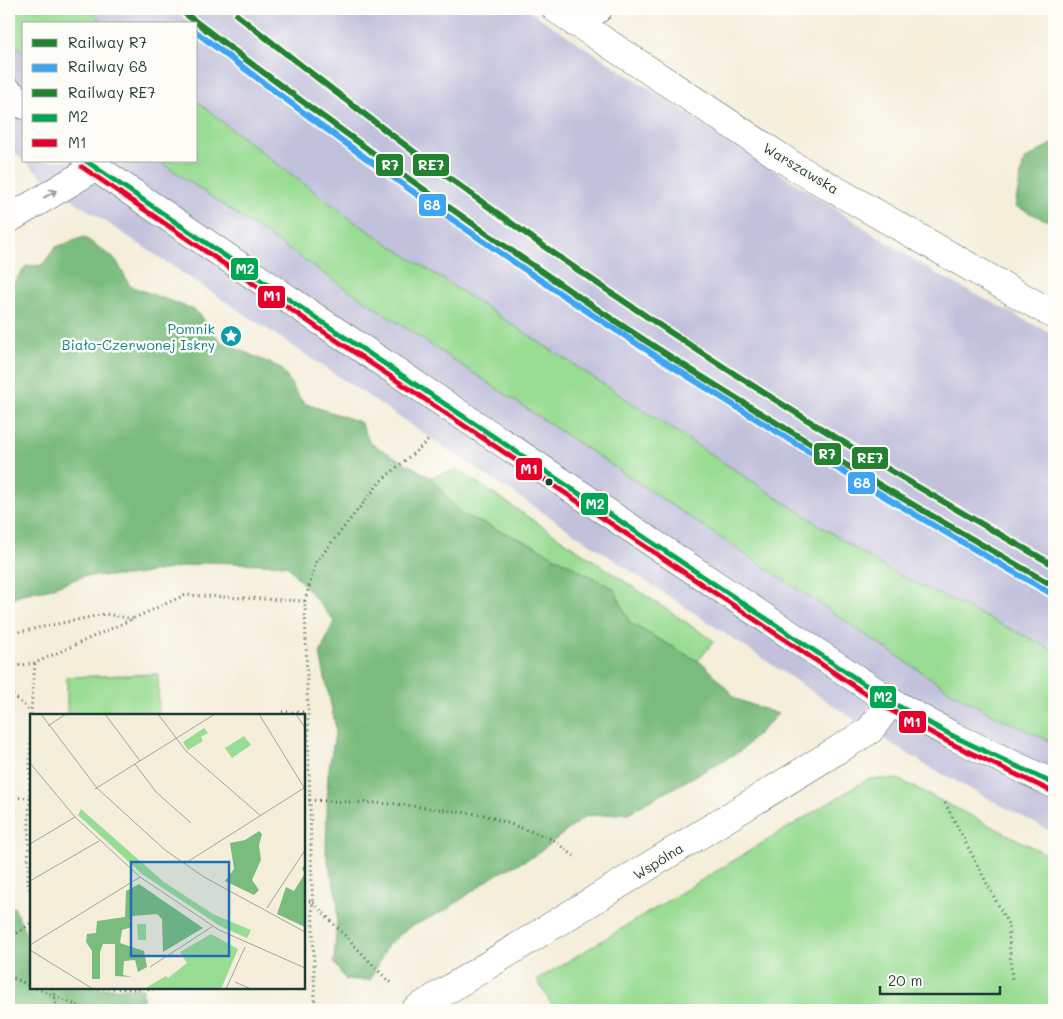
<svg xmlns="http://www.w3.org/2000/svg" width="1063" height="1019" font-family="Mali,sans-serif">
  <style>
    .industrial { fill: #c2c1dc }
    .green { fill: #99dc93; stroke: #5c8c64 }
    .forest { fill: #7abc7d; stroke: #4c7c58 }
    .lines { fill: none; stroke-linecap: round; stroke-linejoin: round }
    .minor-casing { stroke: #3f584d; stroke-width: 29 }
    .major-casing { stroke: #3f584d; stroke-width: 29 }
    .path { stroke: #3f584d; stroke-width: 3; stroke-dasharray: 1 4; stroke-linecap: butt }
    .minor { stroke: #fff; stroke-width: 28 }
    .major { stroke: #fff; stroke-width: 28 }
    .bus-1-casing { stroke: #fdfcf7; stroke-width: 9 }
    .bus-2-casing { stroke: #fdfcf7; stroke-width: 9 }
    .bus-1 { stroke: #00a651; stroke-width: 5 }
    .bus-2 { stroke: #e4002b; stroke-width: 5 }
    .rail-1-casing { stroke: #fdfcf7; stroke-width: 10 }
    .rail-2-casing { stroke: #fdfcf7; stroke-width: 10 }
    .rail-3-casing { stroke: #fdfcf7; stroke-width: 10 }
    .rail-1 { stroke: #238132; stroke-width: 6 }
    .rail-2 { stroke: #3ea5f4; stroke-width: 6 }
    .rail-3 { stroke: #238132; stroke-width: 6 }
    .oneway { stroke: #8f9e9a }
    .bus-dot { fill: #1f3d34; stroke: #fdfcf7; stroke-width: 2 }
    .labels { text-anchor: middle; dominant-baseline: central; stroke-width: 5; stroke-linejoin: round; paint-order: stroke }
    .street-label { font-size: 14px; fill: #1f3d34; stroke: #fdfcf7 }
    .culture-label { font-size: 14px; fill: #0d838f; stroke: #fdfcf7; text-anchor: end }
    .inset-road { fill: none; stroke: #9fa798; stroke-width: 1 }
    .view { fill: #1f6fb2; fill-opacity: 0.15; stroke: #1f6fb2; stroke-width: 2.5 }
    .inset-edge { fill: none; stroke: #1f3d34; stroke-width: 2.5 }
    .line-badge { stroke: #fdfcf7; stroke-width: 2 }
    .badge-label { font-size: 14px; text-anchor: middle; font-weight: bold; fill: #fff }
  </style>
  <rect width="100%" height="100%" fill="#fdfcf7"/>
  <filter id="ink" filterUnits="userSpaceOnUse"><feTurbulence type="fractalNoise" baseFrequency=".02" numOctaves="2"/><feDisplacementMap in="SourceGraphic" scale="10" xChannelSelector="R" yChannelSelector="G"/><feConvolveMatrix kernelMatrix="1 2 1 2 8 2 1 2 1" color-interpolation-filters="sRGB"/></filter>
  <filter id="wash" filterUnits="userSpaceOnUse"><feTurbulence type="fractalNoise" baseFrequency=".0096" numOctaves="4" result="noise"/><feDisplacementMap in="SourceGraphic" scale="20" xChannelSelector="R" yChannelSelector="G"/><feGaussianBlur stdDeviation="1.12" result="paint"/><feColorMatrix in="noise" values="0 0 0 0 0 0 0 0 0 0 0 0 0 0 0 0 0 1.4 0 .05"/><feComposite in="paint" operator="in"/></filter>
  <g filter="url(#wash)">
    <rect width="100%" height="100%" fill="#f4eeda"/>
    <polygon class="industrial" points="9,9 526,9 931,271 1054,335 1054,833 929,767 870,730 76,202 44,178 24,161 196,161 196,24 24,24 24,161 9,148"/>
    <g class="green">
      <polygon points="9,9 88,9 105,24 24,24 24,53 9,39"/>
      <polygon points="196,100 231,129 355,222 885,568 1054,650 1054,743 988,712 950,691 286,248 159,161 196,161"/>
      <polygon points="458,470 714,641 698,661 630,623 614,589 533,545 461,514 430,477"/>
      <polygon points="158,674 159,715 67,715 67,677"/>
      <polygon points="868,779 898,779 1054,858 1054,1010 555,1010 537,980"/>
    </g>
    <g class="forest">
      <polygon points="1054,143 1054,224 1015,206 1024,160"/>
      <polygon points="84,237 116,260 130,286 195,310 221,342 281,368 303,403 360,422 370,443 430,477 461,514 533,545 614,589 630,623 705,665 736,699 778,714 742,750 628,813 586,816 534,856 497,874 446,910 408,928 388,945 370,980 346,980 334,963 338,902 326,853 328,774 336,728 320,654 334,621 287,565 209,562 129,576 84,576 48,589 22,594 9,601 9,289 26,266 42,265 56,247"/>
      <polygon points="14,907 29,941 31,940 31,988 143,988 143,1006 145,1010 9,1010 9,909"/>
    </g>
  </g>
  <g filter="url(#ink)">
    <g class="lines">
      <g class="minor-casing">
        <g id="minor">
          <polyline points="556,9 797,168 1054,315"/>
          <polyline points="575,23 598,9"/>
          <polyline points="9,219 94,168"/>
          <polyline points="415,1010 870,730 891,702"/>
        </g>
      </g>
      <g class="major-casing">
        <g id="major">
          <polyline points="9,92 24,105"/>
          <polyline points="86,161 319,320 891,702 953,736 1054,784"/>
        </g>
      </g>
      <g class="path">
        <polyline points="305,601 316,562 381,481 430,439"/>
        <polyline points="9,634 105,614 133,619"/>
        <polyline points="9,667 35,663"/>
        <polyline points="9,692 30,711"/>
        <polyline points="282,712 307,712"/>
        <polyline points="9,797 30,798"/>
        <polyline points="304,800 397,804 485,815 552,839 574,856"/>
        <polyline points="945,803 1008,924 1012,982"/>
        <polyline points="31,894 28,882 31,711 35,663 185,595 305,601 315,1010"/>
        <polyline points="304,901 312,901 392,985"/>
        <polyline points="9,939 31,923"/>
        <polyline points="9,976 31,986"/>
        <polyline points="36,988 88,1010"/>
        <polyline points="53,988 57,1010"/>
        <polyline points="88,988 159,989"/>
      </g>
      <use href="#minor" class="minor"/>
      <use href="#major" class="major"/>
      <g class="bus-1-casing">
        <polyline id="bus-1" points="86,161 319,320 891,702 953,736 1054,784"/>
      </g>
      <g class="bus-2-casing">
        <polyline id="bus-2" points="82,167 315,326 887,708 950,743 1051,791"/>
      </g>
      <use href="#bus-1" class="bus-1"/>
      <use href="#bus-2" class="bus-2"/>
      <g class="rail-1-casing">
        <path id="rail-1" d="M179,9C318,115 458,216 603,313C750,410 901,499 1054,586"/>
      </g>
      <g class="rail-2-casing">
        <path id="rail-2" d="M196,32C328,132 463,230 602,321C748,417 899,506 1050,593"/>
      </g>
      <g class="rail-3-casing">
        <path id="rail-3" d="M237,15C366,117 497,217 634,308C769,399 908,483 1050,563"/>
      </g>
      <use href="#rail-1" class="rail-1"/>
      <use href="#rail-2" class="rail-2"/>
      <use href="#rail-3" class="rail-3"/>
    </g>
    <defs><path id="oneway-shaft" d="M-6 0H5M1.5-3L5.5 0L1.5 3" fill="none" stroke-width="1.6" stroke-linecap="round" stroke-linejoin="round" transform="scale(1.25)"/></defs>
    <use class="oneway" href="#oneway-shaft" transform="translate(50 194) rotate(-31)"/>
  </g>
  <defs>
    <g id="sight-disc" transform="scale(1.125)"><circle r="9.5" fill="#0f9aa8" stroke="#fdfcf7"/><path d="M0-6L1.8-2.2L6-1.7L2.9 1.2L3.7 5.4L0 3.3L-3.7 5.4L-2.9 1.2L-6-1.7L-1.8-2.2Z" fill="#fff"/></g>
  </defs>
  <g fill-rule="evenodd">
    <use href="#sight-disc" x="231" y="336"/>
  </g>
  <circle class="bus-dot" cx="549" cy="482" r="4.5"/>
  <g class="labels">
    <g class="street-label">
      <text transform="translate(801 168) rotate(31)">Warszawska</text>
      <text transform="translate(658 861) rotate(-32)">Wspólna</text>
    </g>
    <g class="culture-label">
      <text x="215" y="328">Pomnik<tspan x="215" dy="16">Biało-Czerwonej Iskry</tspan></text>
    </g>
  </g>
  <g transform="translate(30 714)">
    <rect width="275" height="275" fill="#f4eeda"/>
    <path d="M174,14L178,19L171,23L173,27L158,36L153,28ZM214,22L221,31L202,44L195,34ZM51,95L134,168L183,200L221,216L217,224L190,212L112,160L48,101ZM107,210H116V226H108ZM181,220L208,235L191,275H114L136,262L138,264L157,249L150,238Z" fill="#99dc93"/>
    <path d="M229,117L232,120L229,131L231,146L222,166L229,176L224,181L195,167L204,155L200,129L215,126ZM275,150V213L247,200L256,173L264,177L275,159L272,155ZM109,170L173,214L133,238L132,205L127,200L103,202L99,206L102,213L92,216L90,229L114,237L117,253L108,258L105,246L94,247L93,261L102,263L85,262V230H73L70,238V265H62V237L56,228L57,220L66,219L67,207L95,203L96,177Z" fill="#7abc7d"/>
    <path class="inset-road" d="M11,0L67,74L135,136L174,163L275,218M75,0L110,47M128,0L156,37L231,102M229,0L275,75M266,0L275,14M18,12L36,0M0,49L45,103L110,163L189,216L275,254M105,50L126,78L161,109M65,75L185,0M0,130L45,103M154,150L274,74M0,167L69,127M237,194L275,136M0,231L110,163M0,236L63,275M120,253L183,212M205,268L221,275M196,275L215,233"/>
    <path class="view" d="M101,148H199V242H101Z"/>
    <rect width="275" height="275" class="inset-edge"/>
  </g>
  <g class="line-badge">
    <rect x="412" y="153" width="38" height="24" rx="5" fill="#238132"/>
    <rect x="375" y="153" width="29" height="24" rx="5" fill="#238132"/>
    <rect x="418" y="193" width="29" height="24" rx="5" fill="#3ea5f4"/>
    <rect x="230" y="257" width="29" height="24" rx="5" fill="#00a651"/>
    <rect x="257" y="285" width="29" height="24" rx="5" fill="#e4002b"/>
    <rect x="813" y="442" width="29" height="24" rx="5" fill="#238132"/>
    <rect x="851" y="446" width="38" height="24" rx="5" fill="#238132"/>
    <rect x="515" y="457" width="28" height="24" rx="5" fill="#e4002b"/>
    <rect x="847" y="471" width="29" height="24" rx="5" fill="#3ea5f4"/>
    <rect x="580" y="492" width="29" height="24" rx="5" fill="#00a651"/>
    <rect x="869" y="685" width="28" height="24" rx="5" fill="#00a651"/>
    <rect x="898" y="710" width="29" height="24" rx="5" fill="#e4002b"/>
  </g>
  <g class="badge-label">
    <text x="431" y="170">RE7</text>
    <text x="390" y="170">R7</text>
    <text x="432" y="210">68</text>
    <text x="245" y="274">M2</text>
    <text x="272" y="301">M1</text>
    <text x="827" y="459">R7</text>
    <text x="870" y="463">RE7</text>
    <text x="529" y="474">M1</text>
    <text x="862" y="488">68</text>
    <text x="595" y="509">M2</text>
    <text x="883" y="702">M2</text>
    <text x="912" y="727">M1</text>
  </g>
  <rect width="1063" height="1019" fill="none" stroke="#fdfcf7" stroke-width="30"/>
  <rect x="22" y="22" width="175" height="140" fill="#fdfcf7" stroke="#a4b0a9"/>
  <rect x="32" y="39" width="25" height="8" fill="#238132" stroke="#a4b0a9"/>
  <text x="68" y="48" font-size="15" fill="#1f3d34">Railway R7</text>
  <rect x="32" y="64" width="25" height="8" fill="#3ea5f4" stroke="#a4b0a9"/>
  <text x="68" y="72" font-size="15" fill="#1f3d34">Railway 68</text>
  <rect x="32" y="89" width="25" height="8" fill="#238132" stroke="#a4b0a9"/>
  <text x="68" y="98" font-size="15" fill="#1f3d34">Railway RE7</text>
  <rect x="32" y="114" width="25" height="8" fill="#00a651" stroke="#a4b0a9"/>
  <text x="68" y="122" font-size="15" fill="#1f3d34">M2</text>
  <rect x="32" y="139" width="25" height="8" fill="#e4002b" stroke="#a4b0a9"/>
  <text x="68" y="148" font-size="15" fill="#1f3d34">M1</text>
  <path d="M880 986v8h120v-8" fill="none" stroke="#1f3d34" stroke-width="2.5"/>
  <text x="888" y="986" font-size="15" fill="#1f3d34" stroke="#fdfcf7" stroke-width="4" paint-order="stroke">20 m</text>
</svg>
